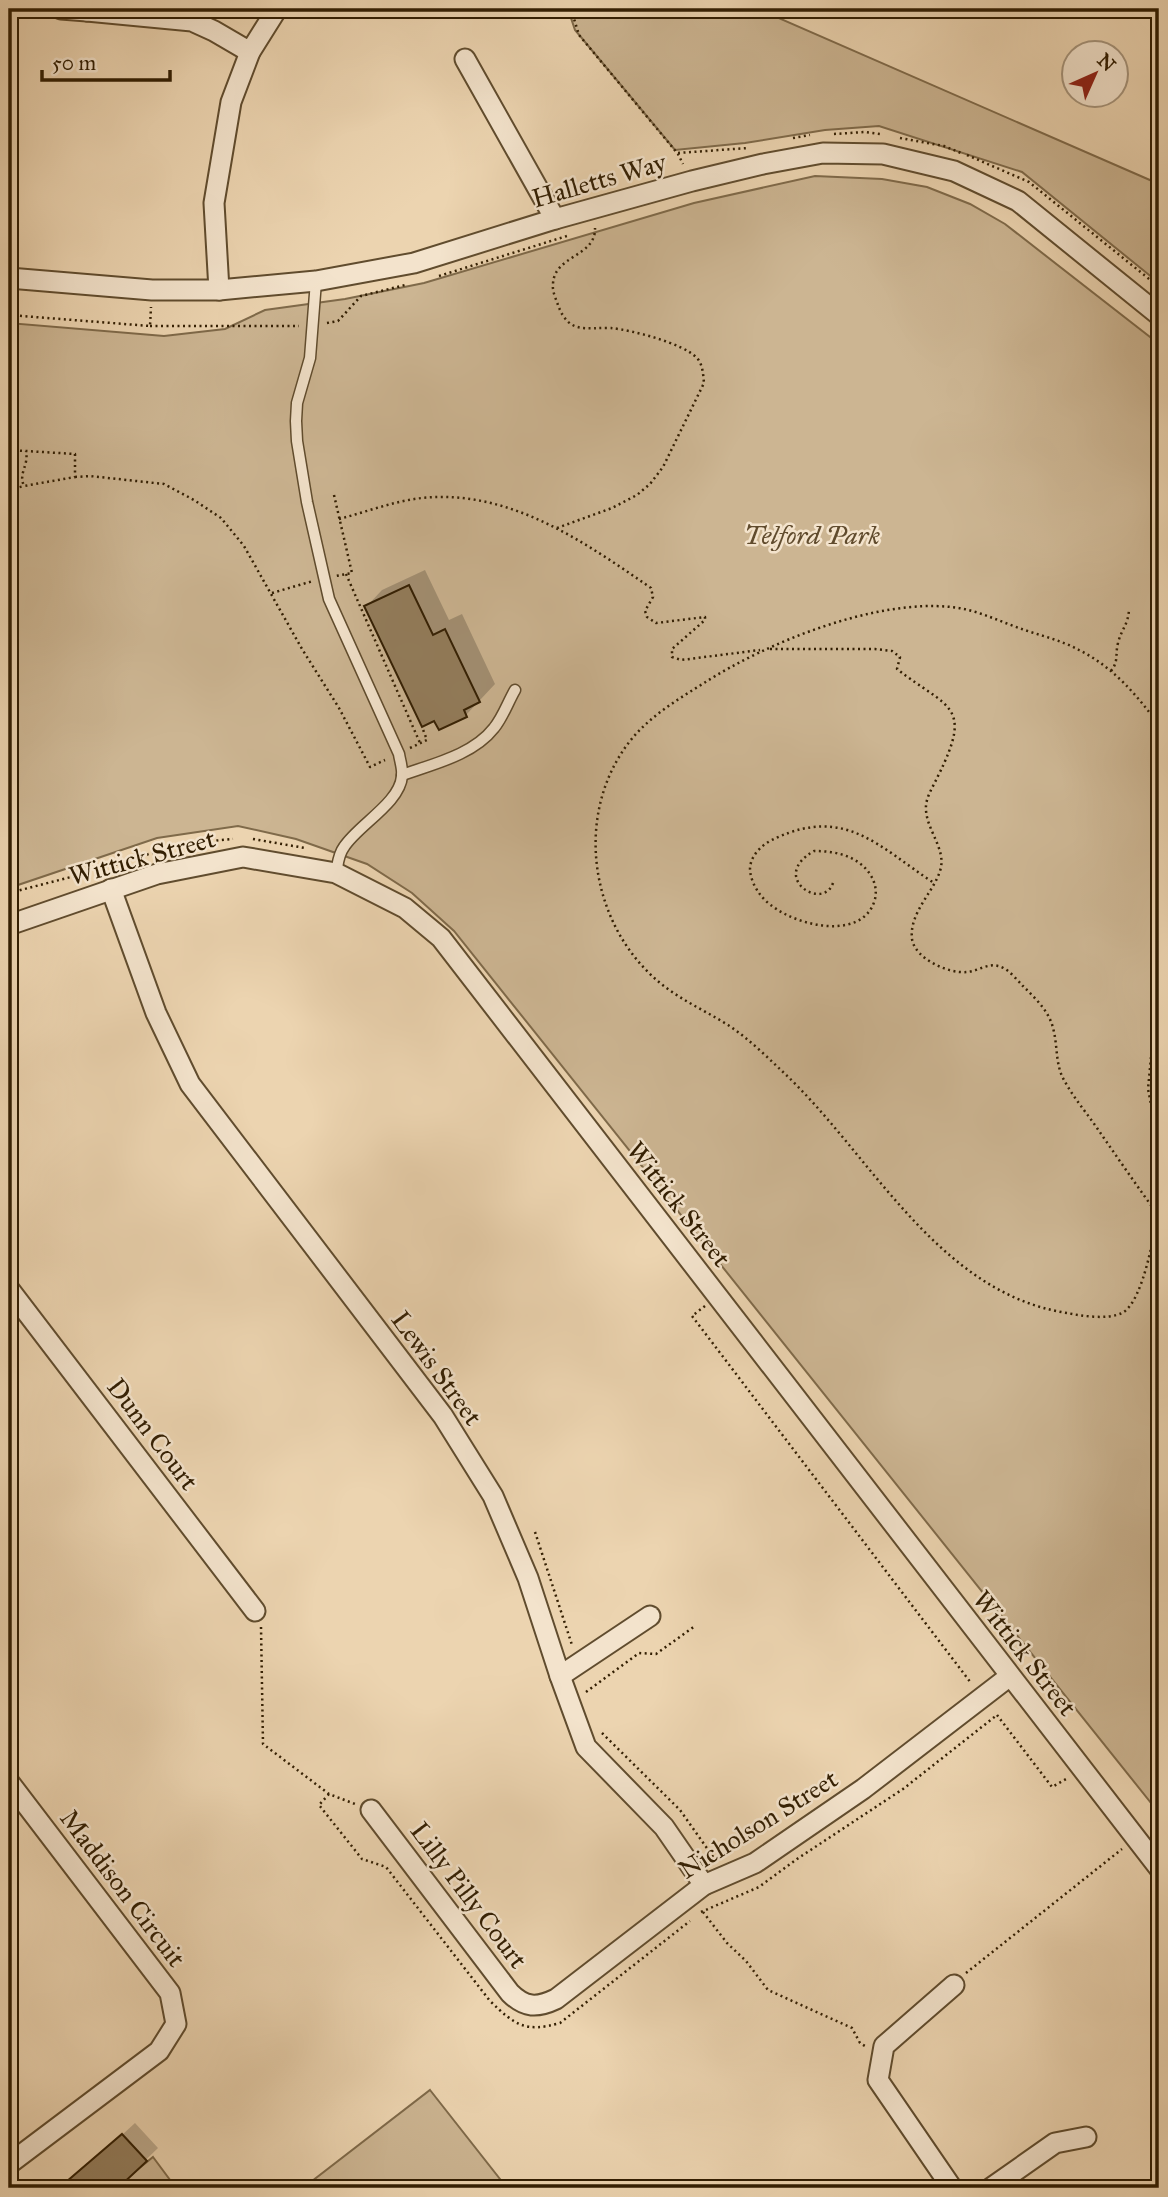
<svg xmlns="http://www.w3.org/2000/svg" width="1168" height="2197" font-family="'IM FELL Great Primer',serif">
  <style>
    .green { fill: #ccb592; stroke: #7f6a4a; stroke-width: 2 }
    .shadow { fill: #0003 }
    .building { fill: #937d5c; stroke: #321e02; stroke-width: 2 }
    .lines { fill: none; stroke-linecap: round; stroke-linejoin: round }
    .service-casing { stroke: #604c2e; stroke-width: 13 }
    .minor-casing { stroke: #604c2e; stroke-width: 23 }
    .path { stroke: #321e02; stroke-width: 2.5; stroke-dasharray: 2 3.5; stroke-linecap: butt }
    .service { stroke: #f3e3cc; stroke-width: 10 }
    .minor { stroke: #f3e3cc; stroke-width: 19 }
    .labels { text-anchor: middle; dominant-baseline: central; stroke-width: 5; stroke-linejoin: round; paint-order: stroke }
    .street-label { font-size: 26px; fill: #321e02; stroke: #f3e3cc }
    .park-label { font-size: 26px; font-style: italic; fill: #604b2d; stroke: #f3e3cc }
  </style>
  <rect width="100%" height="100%" fill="#ecd4b0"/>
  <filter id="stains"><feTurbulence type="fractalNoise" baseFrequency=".00286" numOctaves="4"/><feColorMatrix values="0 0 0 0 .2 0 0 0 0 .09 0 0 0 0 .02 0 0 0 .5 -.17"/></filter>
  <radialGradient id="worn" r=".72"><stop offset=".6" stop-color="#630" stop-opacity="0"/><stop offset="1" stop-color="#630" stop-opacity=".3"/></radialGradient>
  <g class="green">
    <polygon points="568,9 763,9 767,13 1159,184 1159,283 1022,172 879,126 825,130 745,143 675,150 575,30"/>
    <polygon points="815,176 882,179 927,187 970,204 1005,224 1159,344 1159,1813 454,931 412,893 367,864 296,839 238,826 157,838 9,888 9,323 164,336 225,329 265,310 345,299 424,283 694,203"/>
    <polygon points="430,2090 507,2188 303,2188"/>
    <polygon points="153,2157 176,2188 115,2188"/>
  </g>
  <g class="shadow">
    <polygon points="425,570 449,620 462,614 495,684 466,715 366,607 382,590"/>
    <polygon points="135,2123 158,2148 117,2188 58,2188 98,2157"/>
  </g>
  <g class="building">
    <polygon points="409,585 433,635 445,629 480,702 464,710 467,717 439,730 434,721 422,727 364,606"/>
    <polygon points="122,2134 147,2161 118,2188 59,2188"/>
  </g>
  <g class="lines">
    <g class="service-casing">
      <g id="service">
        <path d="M316,281L310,358L297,403L296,421L297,441L307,502L329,599L399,754C400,761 403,769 402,776C400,803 358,825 344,847C338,855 338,864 336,873"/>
        <path d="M402,775C433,764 473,755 494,728C503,717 508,702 515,690"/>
      </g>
    </g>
    <g class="minor-casing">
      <g id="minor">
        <polyline points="61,9 87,11"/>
        <polyline points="87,9 87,11 192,21 214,31 250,52"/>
        <polyline points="465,59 555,219"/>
        <polyline points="9,278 152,290 219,290 316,281 414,263 555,219 692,181 763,164 823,153 883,154 954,171 1018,201 1159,315"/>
        <polyline points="219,290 214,203 231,102 250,52 277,9"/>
        <polyline points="111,889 156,1013 190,1084 443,1416 493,1496 528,1578 560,1676 586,1747 664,1827 704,1885"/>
        <polyline points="9,925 157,874 243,857 336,873 405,908 441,938 1159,1868"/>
        <polyline points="9,1289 255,1611"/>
        <polyline points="560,1676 650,1616"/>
        <polyline points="9,1782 170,1993 176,2024 159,2051 9,2164"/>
        <path d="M371,1810L510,1993C525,2008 537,2008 556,1999L704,1885L755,1863L863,1789L1010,1676"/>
        <polyline points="952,2188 878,2080 884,2046 954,1985"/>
        <polyline points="991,2188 1055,2143 1086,2137"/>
      </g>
    </g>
    <g class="path">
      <polyline points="571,9 579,35 678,154 683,164"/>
      <polyline points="834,134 864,132 880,134"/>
      <polyline points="793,138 810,135"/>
      <polyline points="900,138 944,146 961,153"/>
      <polyline points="678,153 748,148"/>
      <polyline points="967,155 1029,182 1159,287"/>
      <polyline points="439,276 570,235"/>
      <polyline points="9,315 150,326 151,307"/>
      <polyline points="327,323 338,321 361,296 405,285"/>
      <polyline points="150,326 299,326"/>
      <path d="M9,450L75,454V477L24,486C18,473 29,466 26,451"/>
      <polyline points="75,477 90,476 164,484 194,500 221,518 244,546 302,649 339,708 370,767 385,760"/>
      <polyline points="9,490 24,486"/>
      <polyline points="334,495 352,573 336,576"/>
      <path d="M339,519C366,512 394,501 422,498C509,489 583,541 651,588L653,597L645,611L647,617L656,623L705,617V620L672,649V657L681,660L760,650"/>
      <path d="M557,528L612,508L637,495L650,484L663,467L704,383C703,374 703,365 697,358C683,343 631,330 611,328C586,327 569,335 558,305C556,299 552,291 553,284C554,255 596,257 595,228"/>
      <polyline points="346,574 420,743"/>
      <polyline points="272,593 313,581"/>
      <path d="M770,649H875L892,651L900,657L897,669C948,709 974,704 938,776C933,787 925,798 926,810C927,831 947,850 940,871C933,893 909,913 912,939C915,959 949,974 967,972C978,971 988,963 998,966C1008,968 1016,979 1023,986C1035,998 1049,1011 1053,1028C1058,1046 1055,1064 1064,1080C1073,1097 1086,1112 1097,1128C1117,1157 1137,1186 1158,1215"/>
      <path d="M1111,671C1119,661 1115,654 1118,643C1121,630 1128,625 1129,610"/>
      <path d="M1159,725C1136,694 1113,667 1079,650C1061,640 1038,635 1019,628C996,620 975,609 951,607C875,599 768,642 704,683C677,700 650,716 630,741C576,810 588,913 649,973C673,997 701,1008 728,1025C748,1038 766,1056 783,1072C871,1154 937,1293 1067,1313C1082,1316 1107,1320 1122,1313C1144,1302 1156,1226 1159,1202"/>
      <polyline points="410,748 427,740 422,727"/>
      <polyline points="253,839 305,848"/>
      <path d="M833,883C823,912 768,877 814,851C834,851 857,855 870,874C875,882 877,890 875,899C863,946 780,924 759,893C754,886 750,877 750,868C751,854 764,843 776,838C846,806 879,847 934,883"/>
      <polyline points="9,893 102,869 180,844 233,839"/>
      <polyline points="1159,1014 1153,1036 1148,1089 1159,1145"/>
      <polyline points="705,1306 692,1316 971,1683"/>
      <polyline points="535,1532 572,1645"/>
      <polyline points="261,1627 263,1744 329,1794 355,1804"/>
      <polyline points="586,1692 639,1653 656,1654 695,1626"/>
      <polyline points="997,1715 1052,1787 1068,1778"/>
      <polyline points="602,1733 680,1810 716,1861"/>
      <path d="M329,1794L319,1805L362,1859L386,1867L490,2001C515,2025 525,2033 560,2023L690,1921"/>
      <polyline points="701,1912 759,1887 797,1859 903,1789 997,1715"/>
      <polyline points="703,1912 727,1943 746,1961 768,1990 852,2028 860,2043 865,2046"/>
      <polyline points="966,1973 1122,1849"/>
    </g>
    <use href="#service" class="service"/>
    <use href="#minor" class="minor"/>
  </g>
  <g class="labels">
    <g class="street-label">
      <text transform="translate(599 180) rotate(-16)">Halletts Way</text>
      <text transform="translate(142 857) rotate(-15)">Wittick Street</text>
      <text transform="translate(679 1204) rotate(52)">Wittick Street</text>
      <text transform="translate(437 1368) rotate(54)">Lewis Street</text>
      <text transform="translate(153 1434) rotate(53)">Dunn Court</text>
      <text transform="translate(1025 1653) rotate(52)">Wittick Street</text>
      <text transform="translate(758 1824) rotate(-32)">Nicholson Street</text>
      <text transform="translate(123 1888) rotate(53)">Maddison Circuit</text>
      <text transform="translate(469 1895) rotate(53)">Lilly Pilly Court</text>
    </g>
    <g class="park-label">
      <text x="812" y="535">Telford Park</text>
    </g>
  </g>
  <rect width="1168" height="2197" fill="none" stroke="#ecd4b0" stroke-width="35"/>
  <rect x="10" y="10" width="1147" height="2176" fill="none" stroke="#321e02" stroke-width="3.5"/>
  <rect x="18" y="18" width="1133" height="2162" fill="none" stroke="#321e02" stroke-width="2"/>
  <g transform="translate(1095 74) rotate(45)"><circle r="33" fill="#f3e3cc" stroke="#a6947b" stroke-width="2"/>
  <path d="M0-5L12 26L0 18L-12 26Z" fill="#8f2418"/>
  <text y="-10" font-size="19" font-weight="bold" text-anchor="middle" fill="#321e02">N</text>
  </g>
  <path d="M42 70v10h128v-10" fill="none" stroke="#321e02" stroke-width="3.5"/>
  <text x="52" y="70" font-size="21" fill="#321e02" stroke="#f3e3cc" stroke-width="5" paint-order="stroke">50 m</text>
  <rect width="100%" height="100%" filter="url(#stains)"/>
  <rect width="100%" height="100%" fill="url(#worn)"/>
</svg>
